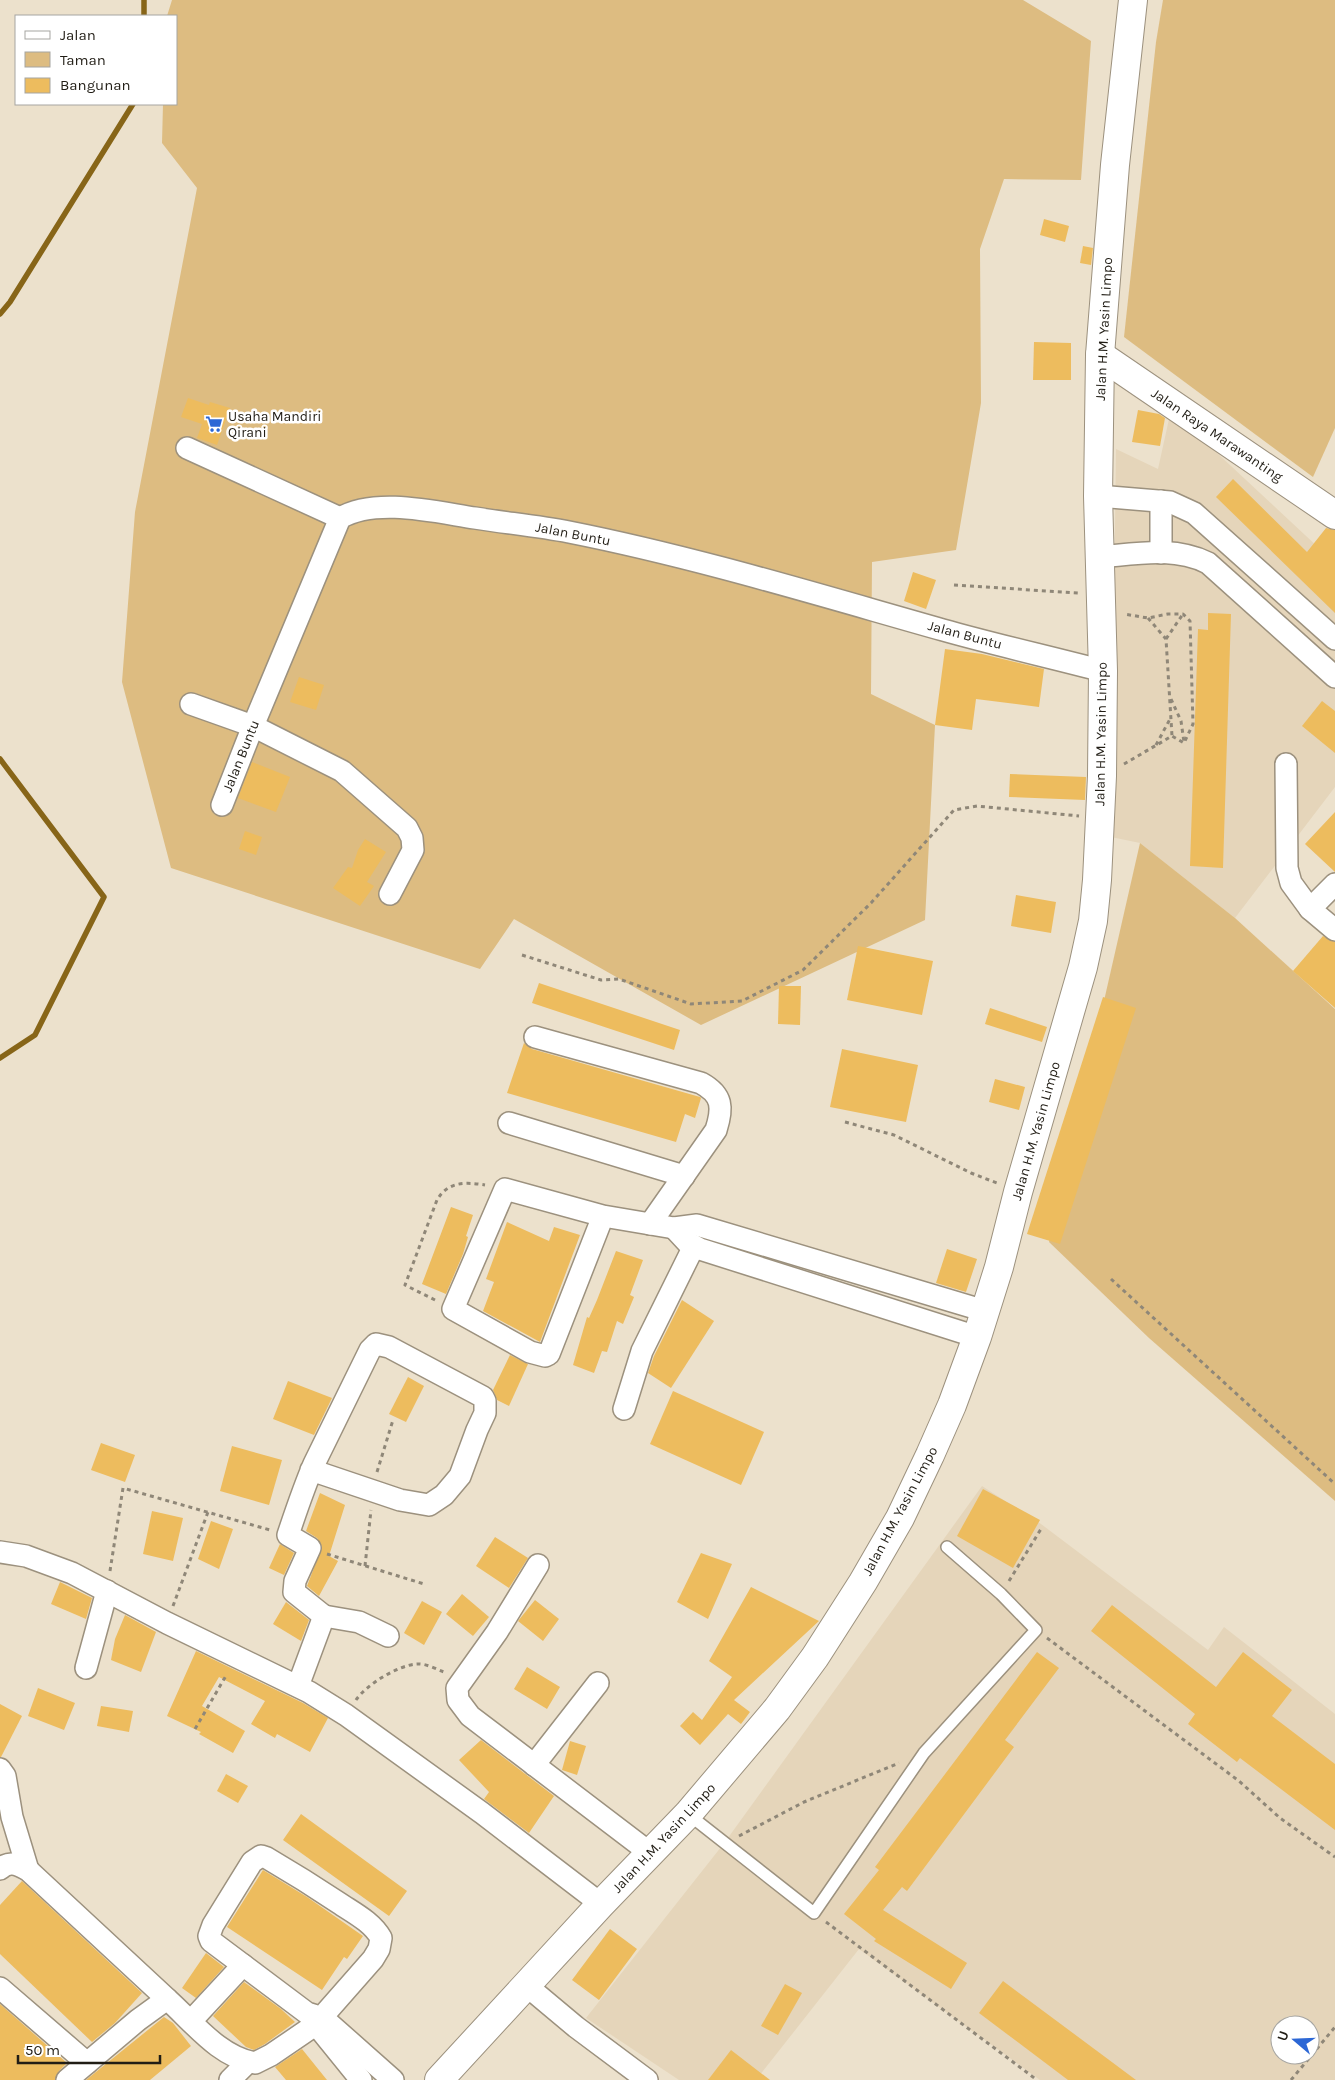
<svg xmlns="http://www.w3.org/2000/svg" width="1335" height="2080" font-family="Karla,sans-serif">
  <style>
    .built { fill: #e5d5ba; fill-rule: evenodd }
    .green { fill: #ddbc81 }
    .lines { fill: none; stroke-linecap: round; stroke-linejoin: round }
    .stream { stroke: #876518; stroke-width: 5.5 }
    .building { fill: #edbc5e }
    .service-casing { stroke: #9c917e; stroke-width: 14 }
    .minor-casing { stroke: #9c917e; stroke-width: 24 }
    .tertiary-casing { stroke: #9c917e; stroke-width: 30 }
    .primary-casing { stroke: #9c917e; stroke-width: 30 }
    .path { stroke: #8f8778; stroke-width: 3; stroke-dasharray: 4 4; stroke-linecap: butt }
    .service { stroke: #fff; stroke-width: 11 }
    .minor { stroke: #fff; stroke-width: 21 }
    .tertiary { stroke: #fff; stroke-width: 28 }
    .primary { stroke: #fff; stroke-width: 28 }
    .labels { text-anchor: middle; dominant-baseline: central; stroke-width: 5; stroke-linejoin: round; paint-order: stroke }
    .street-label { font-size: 14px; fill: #211d15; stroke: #fff }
    .poi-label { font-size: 14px; fill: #211d15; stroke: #fff; text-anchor: start }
  </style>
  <rect width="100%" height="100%" fill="#ece1cc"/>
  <g class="built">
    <polygon points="1171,410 1335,563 1335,787 1235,918 1140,843 1111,837 1116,449 1158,469"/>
    <path d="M982,1486L1041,1524L1208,1650L1224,1627L1335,1714V2080H1040L859,1949L756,2080H679L586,2018L725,1842ZM1280,2025H1310V2055H1280Z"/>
  </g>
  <g class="green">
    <polygon points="172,0 1023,0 1091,41 1081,180 1004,179 980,249 981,403 956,550 872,562 871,694 935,725 925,920 701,1025 514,919 480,969 171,868 122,682 135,512 197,188 162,143 163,104 176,104 176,16 167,16"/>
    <polygon points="1163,0 1335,0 1335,428 1313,477 1124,337 1156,42"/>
    <polygon points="1140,843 1235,918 1335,1009 1335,1501 1149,1338 1049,1242"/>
  </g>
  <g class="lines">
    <g class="stream">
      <polyline points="144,0 144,16"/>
      <polyline points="0,314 10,302 133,104"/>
      <polyline points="0,759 104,897 35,1035 0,1058"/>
    </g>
  </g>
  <g class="building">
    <polygon points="1044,219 1069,226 1065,242 1040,235"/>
    <polygon points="1083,246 1093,248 1091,265 1080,263"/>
    <polygon points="1034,342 1071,343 1071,380 1033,380"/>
    <polygon points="188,398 209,405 210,402 230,408 217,445 197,438 202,424 181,417"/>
    <polygon points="1138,410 1159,414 1165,418 1160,446 1132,442"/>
    <polygon points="1233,479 1307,552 1326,528 1335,530 1335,613 1216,497"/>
    <polygon points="913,572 936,580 926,609 904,601"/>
    <polygon points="1208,613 1231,614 1223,868 1190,866 1198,629 1208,630"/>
    <polygon points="945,649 982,654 1044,669 1039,707 976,699 972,730 935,725"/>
    <polygon points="299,677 324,685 316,710 290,702"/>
    <polygon points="1322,701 1335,711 1335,753 1302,726"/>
    <polygon points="252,762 290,777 276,812 238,798"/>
    <polygon points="1010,774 1086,777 1085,800 1009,797"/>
    <polygon points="1335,812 1335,872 1305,844"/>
    <polygon points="245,831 262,837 256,855 239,849"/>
    <polygon points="365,839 386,852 367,882 374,886 360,906 333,888 348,867 352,868 358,850"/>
    <polygon points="1016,895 1056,902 1051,933 1011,926"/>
    <polygon points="1323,936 1335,942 1335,1008 1293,971"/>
    <polygon points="858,946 933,961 922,1015 847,1000"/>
    <polygon points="539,983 680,1030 674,1050 532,1003"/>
    <polygon points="779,986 801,986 800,1025 778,1024"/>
    <polygon points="1103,997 1136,1008 1060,1244 1027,1234"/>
    <polygon points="990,1008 1047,1027 1042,1042 985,1024"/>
    <polygon points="524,1043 532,1049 700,1097 701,1098 695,1118 685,1114 676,1142 507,1093"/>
    <polygon points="842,1049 918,1065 906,1122 830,1107"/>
    <polygon points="995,1079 1025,1087 1019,1110 989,1102"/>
    <polygon points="451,1207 473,1215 466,1236 468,1237 463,1254 446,1294 422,1284"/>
    <polygon points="507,1222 549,1241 554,1227 580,1235 540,1342 483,1311 494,1282 486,1279"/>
    <polygon points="947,1249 977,1259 966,1292 936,1283"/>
    <polygon points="616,1251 643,1260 630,1295 634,1297 623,1324 617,1321 607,1352 602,1351 594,1373 573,1365 587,1317 589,1318 597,1300"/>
    <polygon points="682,1300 714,1321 671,1388 648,1373 654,1356"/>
    <polygon points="510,1355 528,1364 509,1406 497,1400 493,1390"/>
    <polygon points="408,1377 424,1386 406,1422 389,1414"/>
    <polygon points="288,1381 332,1398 314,1435 273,1419"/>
    <polygon points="673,1391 764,1432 741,1485 650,1444"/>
    <polygon points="101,1443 135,1455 125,1482 91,1470"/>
    <polygon points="232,1446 282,1460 269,1505 220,1491"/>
    <polygon points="983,1489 1040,1520 1013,1568 957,1536"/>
    <polygon points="320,1493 345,1505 329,1556 338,1561 319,1596 307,1586 322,1547 317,1538 306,1531"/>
    <polygon points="152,1511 183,1518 173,1561 143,1554"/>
    <polygon points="211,1521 233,1529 219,1569 198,1559"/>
    <polygon points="495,1537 528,1558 509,1588 476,1566"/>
    <polygon points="280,1544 294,1553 284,1575 269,1568"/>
    <polygon points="701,1553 732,1564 708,1619 677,1602"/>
    <polygon points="60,1582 92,1598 86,1619 51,1604"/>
    <polygon points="751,1587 819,1621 734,1700 750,1712 741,1724 728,1714 700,1745 680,1726 693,1712 702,1720 732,1677 709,1661"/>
    <polygon points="462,1594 489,1617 473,1636 446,1614"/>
    <polygon points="535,1600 559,1619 543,1641 518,1621"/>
    <polygon points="422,1601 442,1612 424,1645 404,1633"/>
    <polygon points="286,1602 309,1620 301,1641 273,1624"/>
    <polygon points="1112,1605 1216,1687 1243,1652 1292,1690 1272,1716 1335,1764 1335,1830 1240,1758 1237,1762 1188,1724 1195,1714 1091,1631"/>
    <polygon points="125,1615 156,1632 141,1672 111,1660 115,1639"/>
    <polygon points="196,1651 303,1703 328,1718 310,1752 277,1734 275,1738 251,1724 265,1701 219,1677 202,1706 245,1731 233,1753 199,1734 201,1732 167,1716"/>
    <polygon points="1037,1652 1059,1668 1005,1740 1014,1747 907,1891 902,1887 883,1910 967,1963 951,1989 874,1941 876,1939 844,1914 879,1870 875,1867"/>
    <polygon points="527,1667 560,1687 547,1709 514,1689"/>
    <polygon points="38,1688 75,1703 64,1730 28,1716"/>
    <polygon points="0,1704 22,1716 1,1757 0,1757"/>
    <polygon points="101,1706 133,1711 129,1732 97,1726"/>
    <polygon points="481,1740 554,1796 529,1833 484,1799 489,1792 459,1760"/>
    <polygon points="570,1741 586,1746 577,1775 562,1770"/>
    <polygon points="226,1774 248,1786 238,1803 217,1791"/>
    <polygon points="301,1814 407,1891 389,1916 283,1840"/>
    <polygon points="263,1870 307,1897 363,1936 347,1959 344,1957 322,1990 227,1927"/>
    <polygon points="22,1881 142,1993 115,2023 92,2042 0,1954 0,1905"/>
    <polygon points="610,1929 637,1949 599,2000 572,1980"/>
    <polygon points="206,1953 224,1967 196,1998 182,1988"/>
    <polygon points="1003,1981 1136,2080 1068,2080 979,2013"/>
    <polygon points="244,1982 281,2009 295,2022 265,2044 254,2050 246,2047 213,2016"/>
    <polygon points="785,1984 802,1993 778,2035 761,2026"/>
    <polygon points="0,2004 67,2063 59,2071 55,2080 0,2080"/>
    <polygon points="164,2017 173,2023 191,2046 150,2080 86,2080"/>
    <polygon points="302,2049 327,2080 286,2080 275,2067"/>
    <polygon points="731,2050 770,2080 708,2080"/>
  </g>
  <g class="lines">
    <g class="service-casing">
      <polyline id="service" points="688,1814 814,1913 924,1753 1036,1630 1001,1594 947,1547"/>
    </g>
    <g class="minor-casing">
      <g id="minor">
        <polyline points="187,448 340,518"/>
        <polyline points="1098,496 1170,502 1194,513 1335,639"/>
        <polyline points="1161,501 1161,553"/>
        <path d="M1099,557C1136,554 1174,546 1208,563L1335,677"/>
        <polyline points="191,704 253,726 342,771 407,828 412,838 413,850 390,894"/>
        <polyline points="1286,764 1287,868 1291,883 1310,909"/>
        <path d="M222,805L253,726L340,518C376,497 435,512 475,518C506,523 538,526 569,532C695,557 819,595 943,630C996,645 1050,657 1103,671"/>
        <polyline points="1335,884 1310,909 1335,930"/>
        <path d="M535,1037L701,1083C723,1095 723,1108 716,1130L650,1224"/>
        <polyline points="509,1123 684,1176"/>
        <polyline points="603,1216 549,1354 545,1356 530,1352 453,1309 505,1189 603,1216 674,1228 697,1225 985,1311"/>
        <polyline points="674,1228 687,1242 700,1249 977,1337"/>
        <polyline points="624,1409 642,1351 694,1246"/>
        <path d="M311,1470L400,1500L429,1505L444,1495L460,1476L477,1430L485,1413V1401L483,1397L389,1347L376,1344L370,1350L314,1464C304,1487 296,1511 288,1535L310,1548L295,1581L294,1592L324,1616"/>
        <polyline points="0,1552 26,1556 72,1573 167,1623 309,1692 346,1715 482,1813 601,1904"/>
        <polyline points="538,1565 497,1632 457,1688 458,1700 470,1716 650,1853"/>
        <polyline points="86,1668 107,1591"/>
        <polyline points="298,1686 324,1616 359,1622 388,1636"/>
        <polyline points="534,1765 598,1683"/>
        <polyline points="0,1769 5,1776 12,1817 28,1870"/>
        <path d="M0,1869C10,1860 18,1865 28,1870L167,1999"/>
        <polyline points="527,1986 576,2027 647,2080"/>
        <polyline points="0,1988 87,2063"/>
        <polyline points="191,2021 243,1965"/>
        <polyline points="318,2027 361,2080"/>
        <path d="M67,2080L138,2020L167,1999C193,2022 219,2057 255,2063L271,2055L315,2025L373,1959L379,1949L381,1938C372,1922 354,1913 339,1903C315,1887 291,1872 267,1858L261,1856L252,1862L213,1925L209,1936L211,1941L307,2013L323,2018L393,2080"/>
        <polyline points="230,2080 248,2062"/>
      </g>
    </g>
    <g class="tertiary-casing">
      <polyline id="tertiary" points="1100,355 1335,515"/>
    </g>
    <g class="primary-casing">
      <polyline id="primary" points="439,2080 601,1904 688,1814 777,1709 815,1657 863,1582 900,1518 930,1455 952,1405 977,1337 999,1267 1018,1192 1083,967 1093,921 1097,880 1102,776 1103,671 1098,496 1100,355 1115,165 1133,0"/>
    </g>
    <g class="path">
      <polyline points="954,585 1078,593"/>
      <polyline points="1148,618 1166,639 1172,736"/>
      <polyline points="1166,639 1183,614"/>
      <polyline points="1171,699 1181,721 1184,742"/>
      <polyline points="1156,745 1170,719"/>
      <polyline points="1124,764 1172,736 1184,743 1193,724 1190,621 1183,614 1168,614 1148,618 1124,614"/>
      <polyline points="522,955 601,980 619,979 691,1004 742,1001 803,970 871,903 954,810 977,806 1079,816"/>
      <polyline points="845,1122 894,1135 971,1173 997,1183"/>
      <polyline points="1111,1279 1335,1484"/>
      <path d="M435,1300L405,1285L437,1200C448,1181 466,1182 485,1185"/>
      <polyline points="377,1472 393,1420"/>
      <polyline points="327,1554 424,1584"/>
      <polyline points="365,1566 371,1510"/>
      <polyline points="110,1571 123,1488 270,1530"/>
      <polyline points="1009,1581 1041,1529"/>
      <polyline points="173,1606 208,1512"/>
      <polyline points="1047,1638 1239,1781 1280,1818 1335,1857"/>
      <path d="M356,1700C366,1685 398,1665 417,1664C425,1663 436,1669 444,1672"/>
      <polyline points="195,1729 227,1674"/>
      <polyline points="739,1836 804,1802 899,1763"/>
      <polyline points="826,1922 1037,2080"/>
      <polyline points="1291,2080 1335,2027"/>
    </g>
    <use href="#service" class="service"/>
    <use href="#minor" class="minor"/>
    <use href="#tertiary" class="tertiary"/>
    <use href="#primary" class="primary"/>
  </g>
  <defs>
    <g id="supermarket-bare" transform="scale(1.35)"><path d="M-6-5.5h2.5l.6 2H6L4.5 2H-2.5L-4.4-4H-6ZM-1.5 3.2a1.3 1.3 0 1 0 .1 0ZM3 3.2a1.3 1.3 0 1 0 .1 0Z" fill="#2c67d5" stroke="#fff" stroke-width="2.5" paint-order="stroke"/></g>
  </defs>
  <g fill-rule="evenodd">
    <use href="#supermarket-bare" x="214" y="424"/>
  </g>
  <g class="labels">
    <g class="street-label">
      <text transform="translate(1104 329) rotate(-87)">Jalan H.M. Yasin Limpo</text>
      <text transform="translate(1217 435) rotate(34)">Jalan Raya Marawanting</text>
      <text transform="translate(573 534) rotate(11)">Jalan Buntu</text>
      <text transform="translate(965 635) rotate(15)">Jalan Buntu</text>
      <text transform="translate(1101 734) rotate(-89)">Jalan H.M. Yasin Limpo</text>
      <text transform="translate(241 756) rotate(-68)">Jalan Buntu</text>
      <text transform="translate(1036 1131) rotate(-74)">Jalan H.M. Yasin Limpo</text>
      <text transform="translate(900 1511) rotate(-62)">Jalan H.M. Yasin Limpo</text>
      <text transform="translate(664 1838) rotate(-47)">Jalan H.M. Yasin Limpo</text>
    </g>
    <g class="poi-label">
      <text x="228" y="416">Usaha Mandiri<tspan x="228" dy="16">Qirani</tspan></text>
    </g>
  </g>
  <rect x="15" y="15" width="162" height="90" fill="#ffffff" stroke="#a6a5a1"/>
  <rect x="25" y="31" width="25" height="8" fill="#ffffff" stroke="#a6a5a1"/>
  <text x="60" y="40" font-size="15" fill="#211d15">Jalan</text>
  <rect x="25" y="52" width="25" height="15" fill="#ddbc81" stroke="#a6a5a1"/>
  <text x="60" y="65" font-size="15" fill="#211d15">Taman</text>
  <rect x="25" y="78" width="25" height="15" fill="#edbc5e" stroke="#a6a5a1"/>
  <text x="60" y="90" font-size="15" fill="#211d15">Bangunan</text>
  <g transform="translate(1295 2040) rotate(289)"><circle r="24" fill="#ffffff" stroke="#a6a5a1"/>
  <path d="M0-4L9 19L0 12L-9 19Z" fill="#2c67d5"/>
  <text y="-8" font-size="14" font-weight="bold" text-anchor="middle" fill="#211d15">U</text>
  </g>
  <path d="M18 2055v8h142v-8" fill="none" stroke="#211d15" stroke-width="2.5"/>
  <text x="25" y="2055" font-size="15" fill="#211d15" stroke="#ffffff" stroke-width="4" paint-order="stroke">50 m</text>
</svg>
